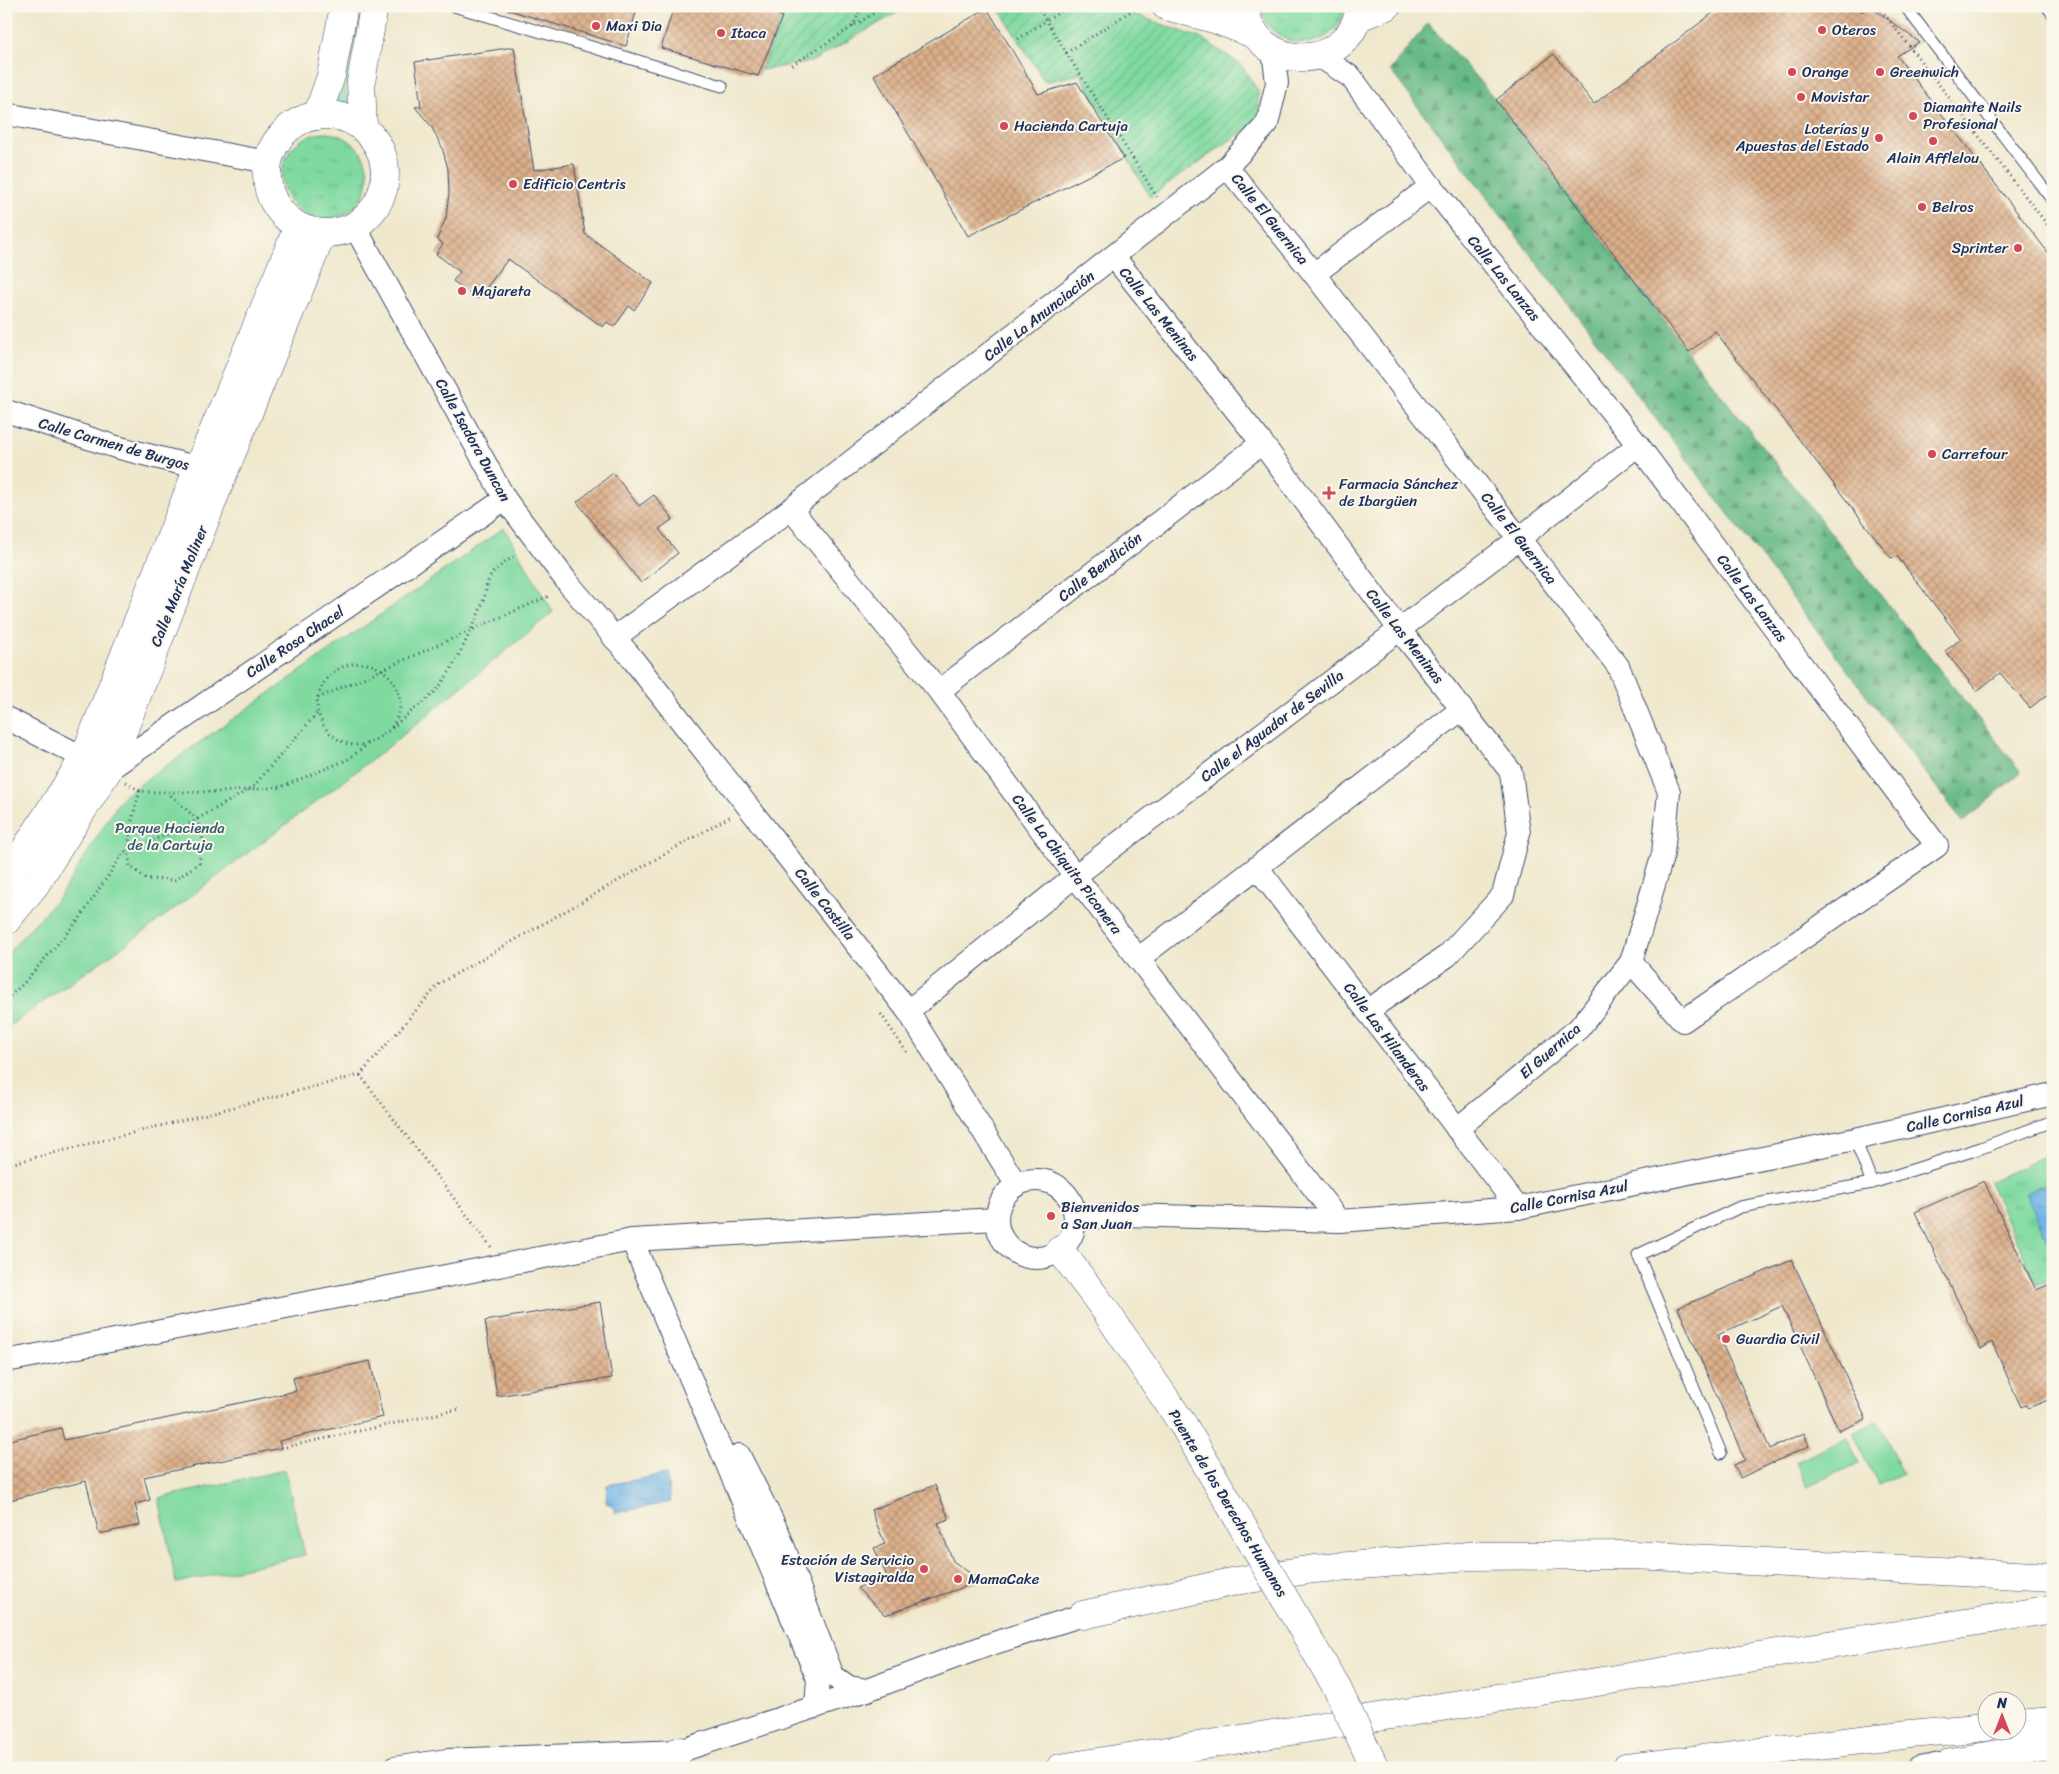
<svg xmlns="http://www.w3.org/2000/svg" width="2059" height="1774" font-family="Sriracha,sans-serif">
  <style>
    .grass { fill: url(#grass-tufts); stroke: #4e847f }
    .forest { fill: url(#forest-firs); stroke: #427472 }
    .park { fill: #80daa0; stroke: #4e847f }
    .garden { fill: url(#garden-furrows); stroke: #4e847f }
    .water { fill: url(#water-ripples); stroke: #4471a1 }
    .building { fill: url(#building-cross-hatch) }
    .lines { fill: none; stroke-linecap: round; stroke-linejoin: round }
    .service-casing { stroke: #3b4b6e; stroke-width: 13 }
    .minor-casing { stroke: #3b4b6e; stroke-width: 24 }
    .tertiary-casing { stroke: #3b4b6e; stroke-width: 29 }
    .secondary-casing { stroke: #3b4b6e; stroke-width: 29 }
    .path { stroke: #3b4b6e; stroke-width: 3; stroke-dasharray: 1 4; stroke-linecap: butt }
    .service { stroke: #fff; stroke-width: 11 }
    .minor { stroke: #fff; stroke-width: 22 }
    .tertiary { stroke: #fff; stroke-width: 28 }
    .secondary { stroke: #fff; stroke-width: 28 }
    .tertiary-bridge-casing { stroke: #3b4b6e; stroke-width: 29; stroke-linecap: butt }
    .tertiary-bridge { stroke: #fff; stroke-width: 28 }
    .poi-dot { fill: #d1495b; stroke: #fbf7ec; stroke-width: 2 }
    .labels { text-anchor: middle; dominant-baseline: central; stroke-width: 4; stroke-linejoin: round; paint-order: stroke }
    .poi-label { font-size: 15px; fill: #1b2f5e; stroke: #fbf7ec; text-anchor: start }
    .street-label { font-size: 15px; fill: #1b2f5e; stroke: #fbf7ec }
    .park-label { font-size: 15px; fill: #345a6e; stroke: #fbf7ec }
  </style>
  <defs>
    <pattern id="grass-tufts" width="24" height="20" patternUnits="userSpaceOnUse" patternTransform="scale(1.25)"><rect width="24" height="20" fill="#80daa0"/><path d="M3 7l-1-3M5 7V3M7 7l1-3M15 17l-1-3M17 17v-4M19 17l1-3" fill="none" stroke="#6ebb8c"/></pattern>
    <pattern id="forest-firs" width="22" height="20" patternUnits="userSpaceOnUse" patternTransform="scale(1.25)"><rect width="22" height="20" fill="#68ba86"/><path d="M5 1l3.5 6h-7zM16 11l3.5 6h-7z" fill="#559871"/></pattern>
    <pattern id="garden-furrows" width="10" height="10" patternUnits="userSpaceOnUse" patternTransform="scale(1.25)"><rect width="10" height="10" fill="#80daa0"/><path d="M-1 1l2-2M0 10L10 0M9 11l2-2" fill="none" stroke="#6ebb8c"/></pattern>
    <pattern id="water-ripples" width="26" height="14" patternUnits="userSpaceOnUse" patternTransform="scale(1.25)"><rect width="26" height="14" fill="#6eb3e4"/><path d="M2 4q2-2 4 0t4 0M15 11q2-2 4 0t4 0" fill="none" stroke="#5a92bc"/></pattern>
    <pattern id="building-cross-hatch" width="8" height="8" patternUnits="userSpaceOnUse" patternTransform="scale(1.25)"><rect width="8" height="8" fill="#ddb08a"/><path d="M0 0l8 8M0 8l8-8" fill="none" stroke="#b29074"/></pattern>
  </defs>
  <rect width="100%" height="100%" fill="#fbf7ec"/>
  <filter id="ink" filterUnits="userSpaceOnUse"><feTurbulence type="fractalNoise" baseFrequency=".02" numOctaves="2"/><feDisplacementMap in="SourceGraphic" scale="10" xChannelSelector="R" yChannelSelector="G"/><feConvolveMatrix kernelMatrix="1 2 1 2 8 2 1 2 1" color-interpolation-filters="sRGB"/></filter>
  <filter id="wash" filterUnits="userSpaceOnUse"><feTurbulence type="fractalNoise" baseFrequency=".0096" numOctaves="4" result="noise"/><feDisplacementMap in="SourceGraphic" scale="20" xChannelSelector="R" yChannelSelector="G"/><feGaussianBlur stdDeviation="1.12" result="paint"/><feColorMatrix in="noise" values="0 0 0 0 0 0 0 0 0 0 0 0 0 0 0 0 0 1.4 0 .05"/><feComposite in="paint" operator="in"/></filter>
  <g filter="url(#wash)">
    <rect width="100%" height="100%" fill="#efe8cc"/>
    <g class="grass">
      <path d="M1260,6H1345C1343,15 1340,24 1333,31C1308,55 1265,40 1260,6Z"/>
      <circle cx="325" cy="176" r="43"/>
      <polygon points="2053,1152 2053,1285 2050,1279 2037,1285 1989,1182"/>
    </g>
    <polygon class="forest" points="1428,23 1496,100 1696,363 2021,772 1963,822 1390,70"/>
    <g class="park">
      <polygon points="504,528 553,612 387,748 142,933 6,1028 6,955 60,896 122,797"/>
      <polygon points="1878,1421 1903,1473 1878,1485 1853,1433"/>
      <polygon points="1847,1438 1859,1463 1807,1487 1796,1462"/>
      <polygon points="285,1470 305,1555 176,1583 159,1498"/>
    </g>
    <g class="garden">
      <polygon points="355,6 361,6 346,87 347,99 350,106 341,102 331,103"/>
      <polygon points="787,6 909,6 811,62 761,70"/>
      <polygon points="997,6 1111,6 1203,39 1241,65 1258,91 1260,119 1150,197 1080,74 1045,82"/>
    </g>
    <g class="water">
      <polygon points="2053,1180 2053,1251 2025,1193"/>
      <polygon points="666,1474 671,1502 615,1513 613,1506 606,1503 607,1485"/>
    </g>
    <g id="blocks">
      <g class="building">
        <polygon points="509,6 638,6 626,46 509,10"/>
        <polygon points="674,6 770,6 771,10 782,17 758,76 661,48"/>
        <polygon points="1722,6 1858,6 1862,12 1870,6 1919,42 1897,56 2053,259 2053,690 2030,708 2000,673 1977,691 1945,651 1961,639 1897,556 1891,558 1715,331 1689,352 1496,100 1554,54 1594,104"/>
        <polygon points="987,8 1038,94 1077,82 1124,158 968,236 874,75"/>
        <polygon points="514,47 534,170 574,164 585,234 653,283 634,310 629,306 614,327 607,322 603,327 508,259 478,299 453,281 460,272 436,254 443,244 437,239 446,218 449,193 448,169 442,147 431,126 415,107 421,106 415,62"/>
        <polygon points="613,473 639,506 654,495 673,519 659,529 678,553 641,583 577,502"/>
        <polygon points="1984,1181 2036,1290 2048,1285 2053,1295 2053,1398 2028,1408 2025,1405 2021,1407 1992,1342 1981,1349 1915,1212"/>
        <polygon points="1792,1260 1866,1419 1839,1431 1782,1306 1718,1335 1770,1449 1804,1433 1809,1446 1740,1478 1734,1465 1745,1460 1678,1308"/>
        <polygon points="600,1302 612,1378 497,1396 485,1321"/>
        <polygon points="370,1361 383,1417 279,1441 281,1448 144,1477 150,1500 135,1504 140,1525 99,1534 86,1481 6,1501 6,1441 61,1428 64,1440 296,1391 293,1378"/>
        <polygon points="935,1485 949,1519 938,1523 953,1561 981,1581 885,1615 857,1588 887,1576 874,1548 885,1544 871,1510"/>
      </g>
    </g>
  </g>
  <g filter="url(#ink)">
    <use href="#blocks" fill-opacity="0" stroke="#3b4b6e" stroke-width="1"/>
    <g class="lines">
      <g class="service-casing">
        <g id="service">
          <polyline points="454,6 722,86"/>
          <polyline points="1905,6 2053,201"/>
          <polyline points="2047,6 2053,14"/>
          <polyline points="1855,1139 1872,1183"/>
          <polyline points="1721,1453 1638,1255 1740,1207 1872,1183 1981,1148 2053,1121"/>
        </g>
      </g>
      <g class="minor-casing">
        <g id="minor">
          <polyline points="1319,56 1351,77 1431,186 1638,445 1937,846 1683,1021 1631,962"/>
          <polyline points="6,114 268,162"/>
          <polyline points="1227,167 1314,274 1618,666 1669,792 1663,854 1631,962 1579,1028 1457,1129"/>
          <polyline points="355,227 505,499 568,583 631,657 908,1011 1016,1184"/>
          <polyline points="1114,257 1262,443 1399,629 1511,772 1519,833 1503,895 1447,956 1367,1011"/>
          <polyline points="1314,274 1431,186"/>
          <polyline points="6,411 116,447 215,472"/>
          <polyline points="791,509 939,691 1075,876 1339,1221"/>
          <polyline points="614,638 791,509 1227,167 1267,124 1277,83 1273,50"/>
          <polyline points="939,691 1262,443"/>
          <polyline points="6,718 108,770 505,499"/>
          <polyline points="1257,867 1518,1208"/>
          <polyline points="1138,959 1462,709"/>
          <polyline points="908,1011 1075,876 1520,538 1638,445"/>
          <circle cx="1036" cy="1219" r="39"/>
          <polyline points="1076,1219 1124,1215 1339,1221 1518,1208 1855,1139 2053,1094"/>
          <polyline points="632,1240 818,1679 816,1707"/>
          <polyline points="6,1361 632,1240 996,1219"/>
          <polyline points="739,1455 778,1532 833,1676 849,1687 867,1690"/>
          <polyline points="394,1768 447,1760 680,1751 867,1690 988,1645 1083,1615"/>
          <polyline points="1919,1768 1951,1762"/>
        </g>
      </g>
      <g class="tertiary-casing">
        <g id="tertiary">
          <circle cx="326" cy="174" r="59"/>
          <polyline points="317,116 331,76 344,6"/>
          <polyline points="363,127 361,82 374,6"/>
          <polyline points="6,879 84,758 198,468 298,227"/>
          <polyline points="6,921 35,885 108,770 223,474 322,234"/>
          <polyline points="1060,1250 1103,1307 1184,1426"/>
        </g>
      </g>
      <g class="secondary-casing">
        <g id="secondary">
          <polyline points="1166,6 1214,19 1256,35"/>
          <path d="M1244,6C1254,75 1351,74 1360,6"/>
          <polyline points="1359,17 1387,6"/>
          <polyline points="1083,1615 1236,1581 1314,1569 1469,1556 1634,1555 2053,1577"/>
          <polyline points="2016,1724 2053,1721"/>
          <polyline points="1951,1762 2053,1745"/>
          <polyline points="633,1768 680,1751"/>
          <polyline points="1060,1768 2053,1609"/>
          <polyline points="1626,1768 1911,1734 1986,1727"/>
        </g>
      </g>
      <g class="path">
        <polyline points="1037,6 1157,197"/>
        <polyline points="1878,6 2053,232"/>
        <polyline points="853,27 861,6"/>
        <polyline points="1018,39 1069,6"/>
        <polyline points="1066,53 1139,6"/>
        <polyline points="792,65 885,6"/>
        <polyline points="318,698 551,595"/>
        <path d="M392,727C395,721 400,713 400,706C400,655 331,647 318,697C315,710 321,726 331,734C360,760 384,734 406,716C415,708 426,701 435,692C450,674 461,651 471,630C475,621 480,611 483,602C486,594 486,584 490,577C494,569 506,562 513,557"/>
        <polyline points="126,782 140,791 151,792 221,792 281,787 347,760 368,744"/>
        <path d="M140,791C132,817 126,840 130,866L146,879L175,880L199,863L203,835L197,819L168,793"/>
        <polyline points="6,999 22,985 80,918 124,852 180,829 252,788 318,712"/>
        <polyline points="881,1014 907,1053"/>
        <polyline points="360,1075 491,1247"/>
        <polyline points="6,1165 360,1075 440,983 731,816"/>
        <polyline points="281,1448 460,1409"/>
      </g>
      <use href="#service" class="service"/>
      <use href="#minor" class="minor"/>
      <use href="#tertiary" class="tertiary"/>
      <use href="#secondary" class="secondary"/>
      <g class="tertiary-bridge-casing">
        <polyline id="tertiary-bridge" points="1184,1426 1337,1688 1375,1768"/>
      </g>
      <use href="#tertiary-bridge" class="tertiary-bridge"/>
    </g>
  </g>
  <g class="poi-dot">
    <circle cx="596" cy="26" r="5"/>
    <circle cx="1822" cy="30" r="5"/>
    <circle cx="721" cy="33" r="5"/>
    <circle cx="1792" cy="72" r="5"/>
    <circle cx="1880" cy="72" r="5"/>
    <circle cx="1801" cy="97" r="5"/>
    <circle cx="1913" cy="116" r="5"/>
    <circle cx="1004" cy="126" r="5"/>
    <circle cx="1879" cy="138" r="5"/>
    <circle cx="1933" cy="141" r="5"/>
    <circle cx="513" cy="184" r="5"/>
    <circle cx="1922" cy="207" r="5"/>
    <circle cx="2018" cy="248" r="5"/>
    <circle cx="462" cy="291" r="5"/>
    <circle cx="1932" cy="454" r="5"/>
    <path d="M1326.5 485.5h5v5h5v5h-5v5h-5v-5h-5v-5h5z"/>
    <circle cx="1051" cy="1216" r="5"/>
    <circle cx="1726" cy="1339" r="5"/>
    <circle cx="924" cy="1569" r="5"/>
    <circle cx="958" cy="1579" r="5"/>
  </g>
  <g class="labels">
    <g class="poi-label">
      <text x="606" y="26">Maxi Dia</text>
      <text x="1832" y="30">Oteros</text>
      <text x="731" y="33">Itaca</text>
      <text x="1802" y="72">Orange</text>
      <text x="1890" y="72">Greenwich</text>
      <text x="1811" y="97">Movistar</text>
      <text x="1923" y="107">Diamante Nails<tspan x="1923" dy="17">Profesional</tspan></text>
      <text x="1014" y="126">Hacienda Cartuja</text>
      <text x="1869" y="129" text-anchor="end">Loterías y<tspan x="1869" dy="17">Apuestas del Estado</tspan></text>
      <text x="1933" y="158" text-anchor="middle">Alain Afflelou</text>
      <text x="523" y="184">Edificio Centris</text>
      <text x="1932" y="207">Belros</text>
      <text x="2008" y="248" text-anchor="end">Sprinter</text>
      <text x="472" y="291">Majareta</text>
      <text x="1942" y="454">Carrefour</text>
      <text x="1339" y="484">Farmacia Sánchez<tspan x="1339" dy="17">de Ibargüen</tspan></text>
      <text x="1061" y="1207">Bienvenidos<tspan x="1061" dy="17">a San Juan</tspan></text>
      <text x="1736" y="1339">Guardia Civil</text>
      <text x="914" y="1560" text-anchor="end">Estación de Servicio<tspan x="914" dy="17">Vistagiralda</tspan></text>
      <text x="968" y="1579">MamaCake</text>
    </g>
    <g class="street-label">
      <text transform="translate(1270 219) rotate(51)">Calle El Guernica</text>
      <text transform="translate(1504 278) rotate(51)">Calle Las Lanzas</text>
      <text transform="translate(1159 314) rotate(51)">Calle Las Meninas</text>
      <text transform="translate(1039 316) rotate(-38)">Calle La Anunciación</text>
      <text transform="translate(473 440) rotate(61)">Calle Isadora Duncan</text>
      <text transform="translate(114 444) rotate(16)">Calle Carmen de Burgos</text>
      <text transform="translate(1519 538) rotate(52)">Calle El Guernica</text>
      <text transform="translate(1100 567) rotate(-38)">Calle Bendición</text>
      <text transform="translate(179 586) rotate(-68)">Calle María Moliner</text>
      <text transform="translate(1752 598) rotate(53)">Calle Las Lanzas</text>
      <text transform="translate(1405 636) rotate(52)">Calle Las Meninas</text>
      <text transform="translate(295 642) rotate(-34)">Calle Rosa Chacel</text>
      <text transform="translate(1272 726) rotate(-37)">Calle el Aguador de Sevilla</text>
      <text transform="translate(1067 864) rotate(53)">Calle La Chiquita Piconera</text>
      <text transform="translate(825 904) rotate(52)">Calle Castilla</text>
      <text transform="translate(1387 1037) rotate(53)">Calle Las Hilanderas</text>
      <text transform="translate(1550 1051) rotate(-41)">El Guernica</text>
      <text transform="translate(1965 1114) rotate(-13)">Calle Cornisa Azul</text>
      <text transform="translate(1569 1197) rotate(-11)">Calle Cornisa Azul</text>
      <text transform="translate(1228 1503) rotate(59)">Puente de los Derechos Humanos</text>
    </g>
    <g class="park-label">
      <text x="170" y="828">Parque Hacienda<tspan x="170" dy="17">de la Cartuja</tspan></text>
    </g>
  </g>
  <rect width="2059" height="1774" fill="none" stroke="#fbf7ec" stroke-width="25"/>
  <g transform="translate(2002 1716)"><circle r="24" fill="#fbf7ec" stroke="#a1a7b3"/>
  <path d="M0-4L9 19L0 12L-9 19Z" fill="#d1495b"/>
  <text y="-8" font-size="14" font-weight="bold" text-anchor="middle" fill="#1b2f5e">N</text>
  </g>
</svg>
